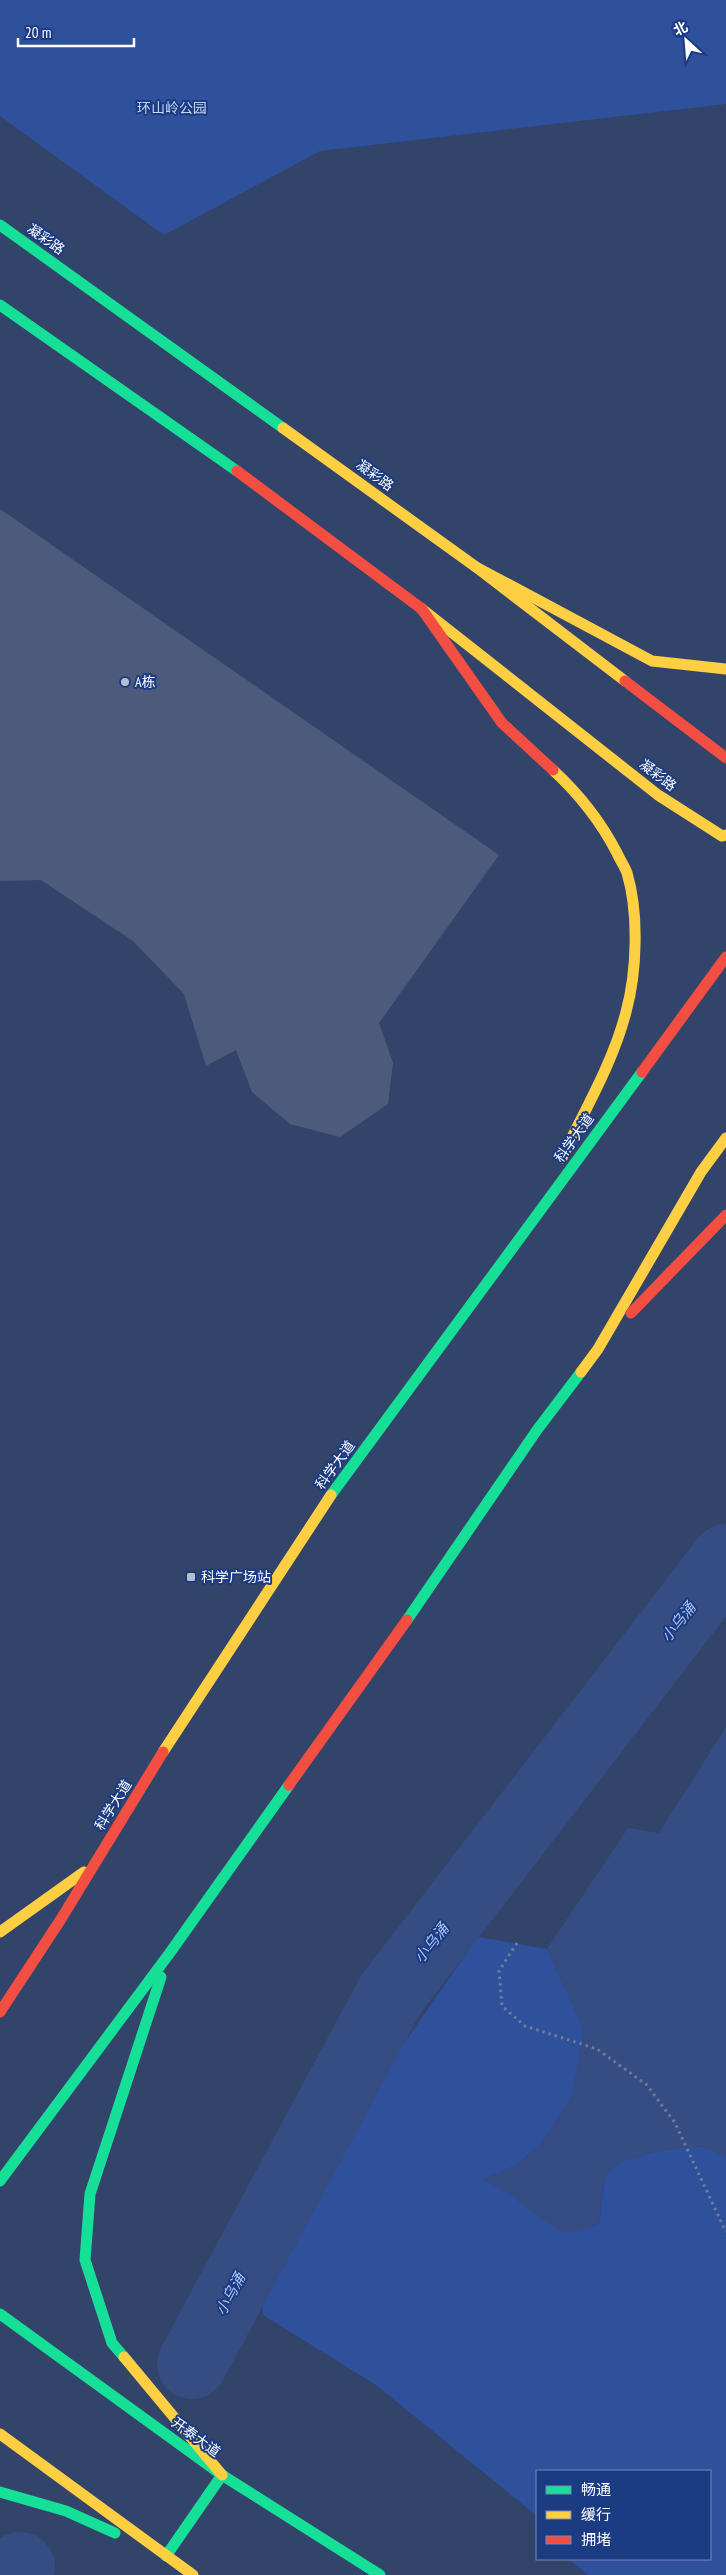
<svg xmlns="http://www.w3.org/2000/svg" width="726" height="2575" font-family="'PT Sans Narrow','Noto Sans SC',sans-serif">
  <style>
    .green { fill: #2f509b }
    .water { fill: #364d83 }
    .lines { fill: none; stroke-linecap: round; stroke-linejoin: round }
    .river { stroke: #364d83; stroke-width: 70 }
    .building { fill: #4c5b7b }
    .path { stroke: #6e7b99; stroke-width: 3; stroke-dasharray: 2.5 4; stroke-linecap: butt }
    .fast { stroke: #16e098; stroke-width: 11 }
    .slow { stroke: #ffcf43; stroke-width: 11 }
    .jam { stroke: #f24e42; stroke-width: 11 }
    .poi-dot { fill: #b8becb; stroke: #1b3b83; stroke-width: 2 }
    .labels { text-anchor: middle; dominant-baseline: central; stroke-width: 4; stroke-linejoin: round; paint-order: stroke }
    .park-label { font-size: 14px; fill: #c5d5f8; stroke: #1b3b83 }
    .street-label { font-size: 14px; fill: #fff; stroke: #1b3b83 }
    .poi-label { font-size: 14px; fill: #fff; stroke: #1b3b83; text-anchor: start }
    .water-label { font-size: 15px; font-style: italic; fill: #acc3f3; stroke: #1b3b83 }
  </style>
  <rect width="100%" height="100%" fill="#33446b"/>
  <g class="green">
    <polygon points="0,0 726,0 726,104 320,151 164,235 0,116"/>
    <path d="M478,1937L547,1949L584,2029L573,2094L540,2145L516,2165L484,2179L513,2196L540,2218L599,2224C601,2212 602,2184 607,2174C617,2155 690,2143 709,2148C714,2150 720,2154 726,2157V2575H588L569,2559H710V2471H537V2516L376,2385L263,2315V2291L373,2088Z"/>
  </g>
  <path class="water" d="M726,1727V2157C720,2154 714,2150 709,2148C690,2143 617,2155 607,2174C601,2184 601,2212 599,2224L581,2231L562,2232L540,2218L513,2196L483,2179L516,2165L540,2145L573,2094L584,2029L547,1949L628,1828L659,1833Z"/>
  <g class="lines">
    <g class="river">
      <polyline points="192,2364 391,1994 726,1559"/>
      <polyline points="17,2575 20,2567"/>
    </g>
  </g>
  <polygon class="building" points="0,509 499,855 379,1023 393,1063 388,1104 340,1137 290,1124 252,1092 236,1050 206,1066 184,994 133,941 41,880 0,881"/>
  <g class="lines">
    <polyline class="path" points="517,1943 499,1971 502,2006 525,2026 597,2049 647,2085 675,2123 726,2232"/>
    <g class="fast">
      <polyline points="0,225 283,428"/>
      <polyline points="0,305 237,471"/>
      <polyline points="331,1495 642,1072"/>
      <polyline points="407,1620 537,1430 581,1372"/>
      <polyline points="0,2181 169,1954 289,1785"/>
      <polyline points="0,2314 222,2475 380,2575"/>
      <polyline points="124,2357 112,2343 85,2260 90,2194 161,1977"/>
      <polyline points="0,2492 66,2511 115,2533"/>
      <polyline points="166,2556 222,2475"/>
    </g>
    <g class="slow">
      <polyline points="283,428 476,567 625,681"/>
      <polyline points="476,567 652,661 726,669"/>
      <polyline points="422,609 658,795 722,836 726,835"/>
      <path d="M553,770C580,795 600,820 617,853C620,860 625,867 627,873C639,913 637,972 626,1012C613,1063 584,1111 562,1158"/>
      <polyline points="581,1372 598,1349 701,1172 726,1138"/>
      <polyline points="163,1752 331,1495"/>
      <polyline points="0,1932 84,1872"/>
      <polyline points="124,2357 222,2475"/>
      <polyline points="0,2434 193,2575"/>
    </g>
    <g class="jam">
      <polyline points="237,471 422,609"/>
      <polyline points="421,608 502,723 553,770"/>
      <polyline points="625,681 726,758"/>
      <polyline points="642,1072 726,957"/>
      <polyline points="631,1313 726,1215"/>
      <polyline points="289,1785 407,1620"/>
      <polyline points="0,2012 61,1919 163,1752"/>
    </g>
  </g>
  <g class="poi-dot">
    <circle cx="125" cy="682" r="5"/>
    <rect x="186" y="1572" width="10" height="10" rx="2.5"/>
  </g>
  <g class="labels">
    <g class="park-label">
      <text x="172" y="108">环山岭公园</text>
    </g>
    <g class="street-label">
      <text transform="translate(46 239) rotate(35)">凝彩路</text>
      <text transform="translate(375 475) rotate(36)">凝彩路</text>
      <text transform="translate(658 775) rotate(37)">凝彩路</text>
      <text transform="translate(574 1138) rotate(-54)">科学大道</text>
      <text transform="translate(335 1465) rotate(-54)">科学大道</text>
      <text transform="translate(113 1805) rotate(-58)">科学大道</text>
      <text transform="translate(196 2437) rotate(36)">开泰大道</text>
    </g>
    <g class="poi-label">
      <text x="135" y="682">A栋</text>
      <text x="201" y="1577">科学广场站</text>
    </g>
    <g class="water-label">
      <text transform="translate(678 1622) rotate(-52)">小乌涌</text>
      <text transform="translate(431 1943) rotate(-52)">小乌涌</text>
      <text transform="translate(230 2294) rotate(-62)">小乌涌</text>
    </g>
  </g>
  <rect x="536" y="2470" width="175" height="90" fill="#1b3b83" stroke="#7689b5"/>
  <rect x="546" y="2486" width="25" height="8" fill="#16e098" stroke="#7689b5"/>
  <text x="581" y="2495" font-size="15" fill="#ffffff">畅通</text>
  <rect x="546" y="2511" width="25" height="8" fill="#ffcf43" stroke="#7689b5"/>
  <text x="581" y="2520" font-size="15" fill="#ffffff">缓行</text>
  <rect x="546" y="2536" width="25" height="8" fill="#f24e42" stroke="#7689b5"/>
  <text x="581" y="2545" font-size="15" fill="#ffffff">拥堵</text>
  <g transform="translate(686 40) rotate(334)" stroke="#1b3b83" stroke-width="4" paint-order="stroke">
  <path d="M0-4L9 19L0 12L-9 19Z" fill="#ffffff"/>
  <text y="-8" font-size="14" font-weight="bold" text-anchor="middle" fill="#ffffff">北</text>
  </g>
  <path d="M18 38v8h116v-8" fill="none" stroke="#ffffff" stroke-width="2.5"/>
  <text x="25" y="38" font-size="15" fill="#ffffff" stroke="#1b3b83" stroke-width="4" paint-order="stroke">20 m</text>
</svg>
